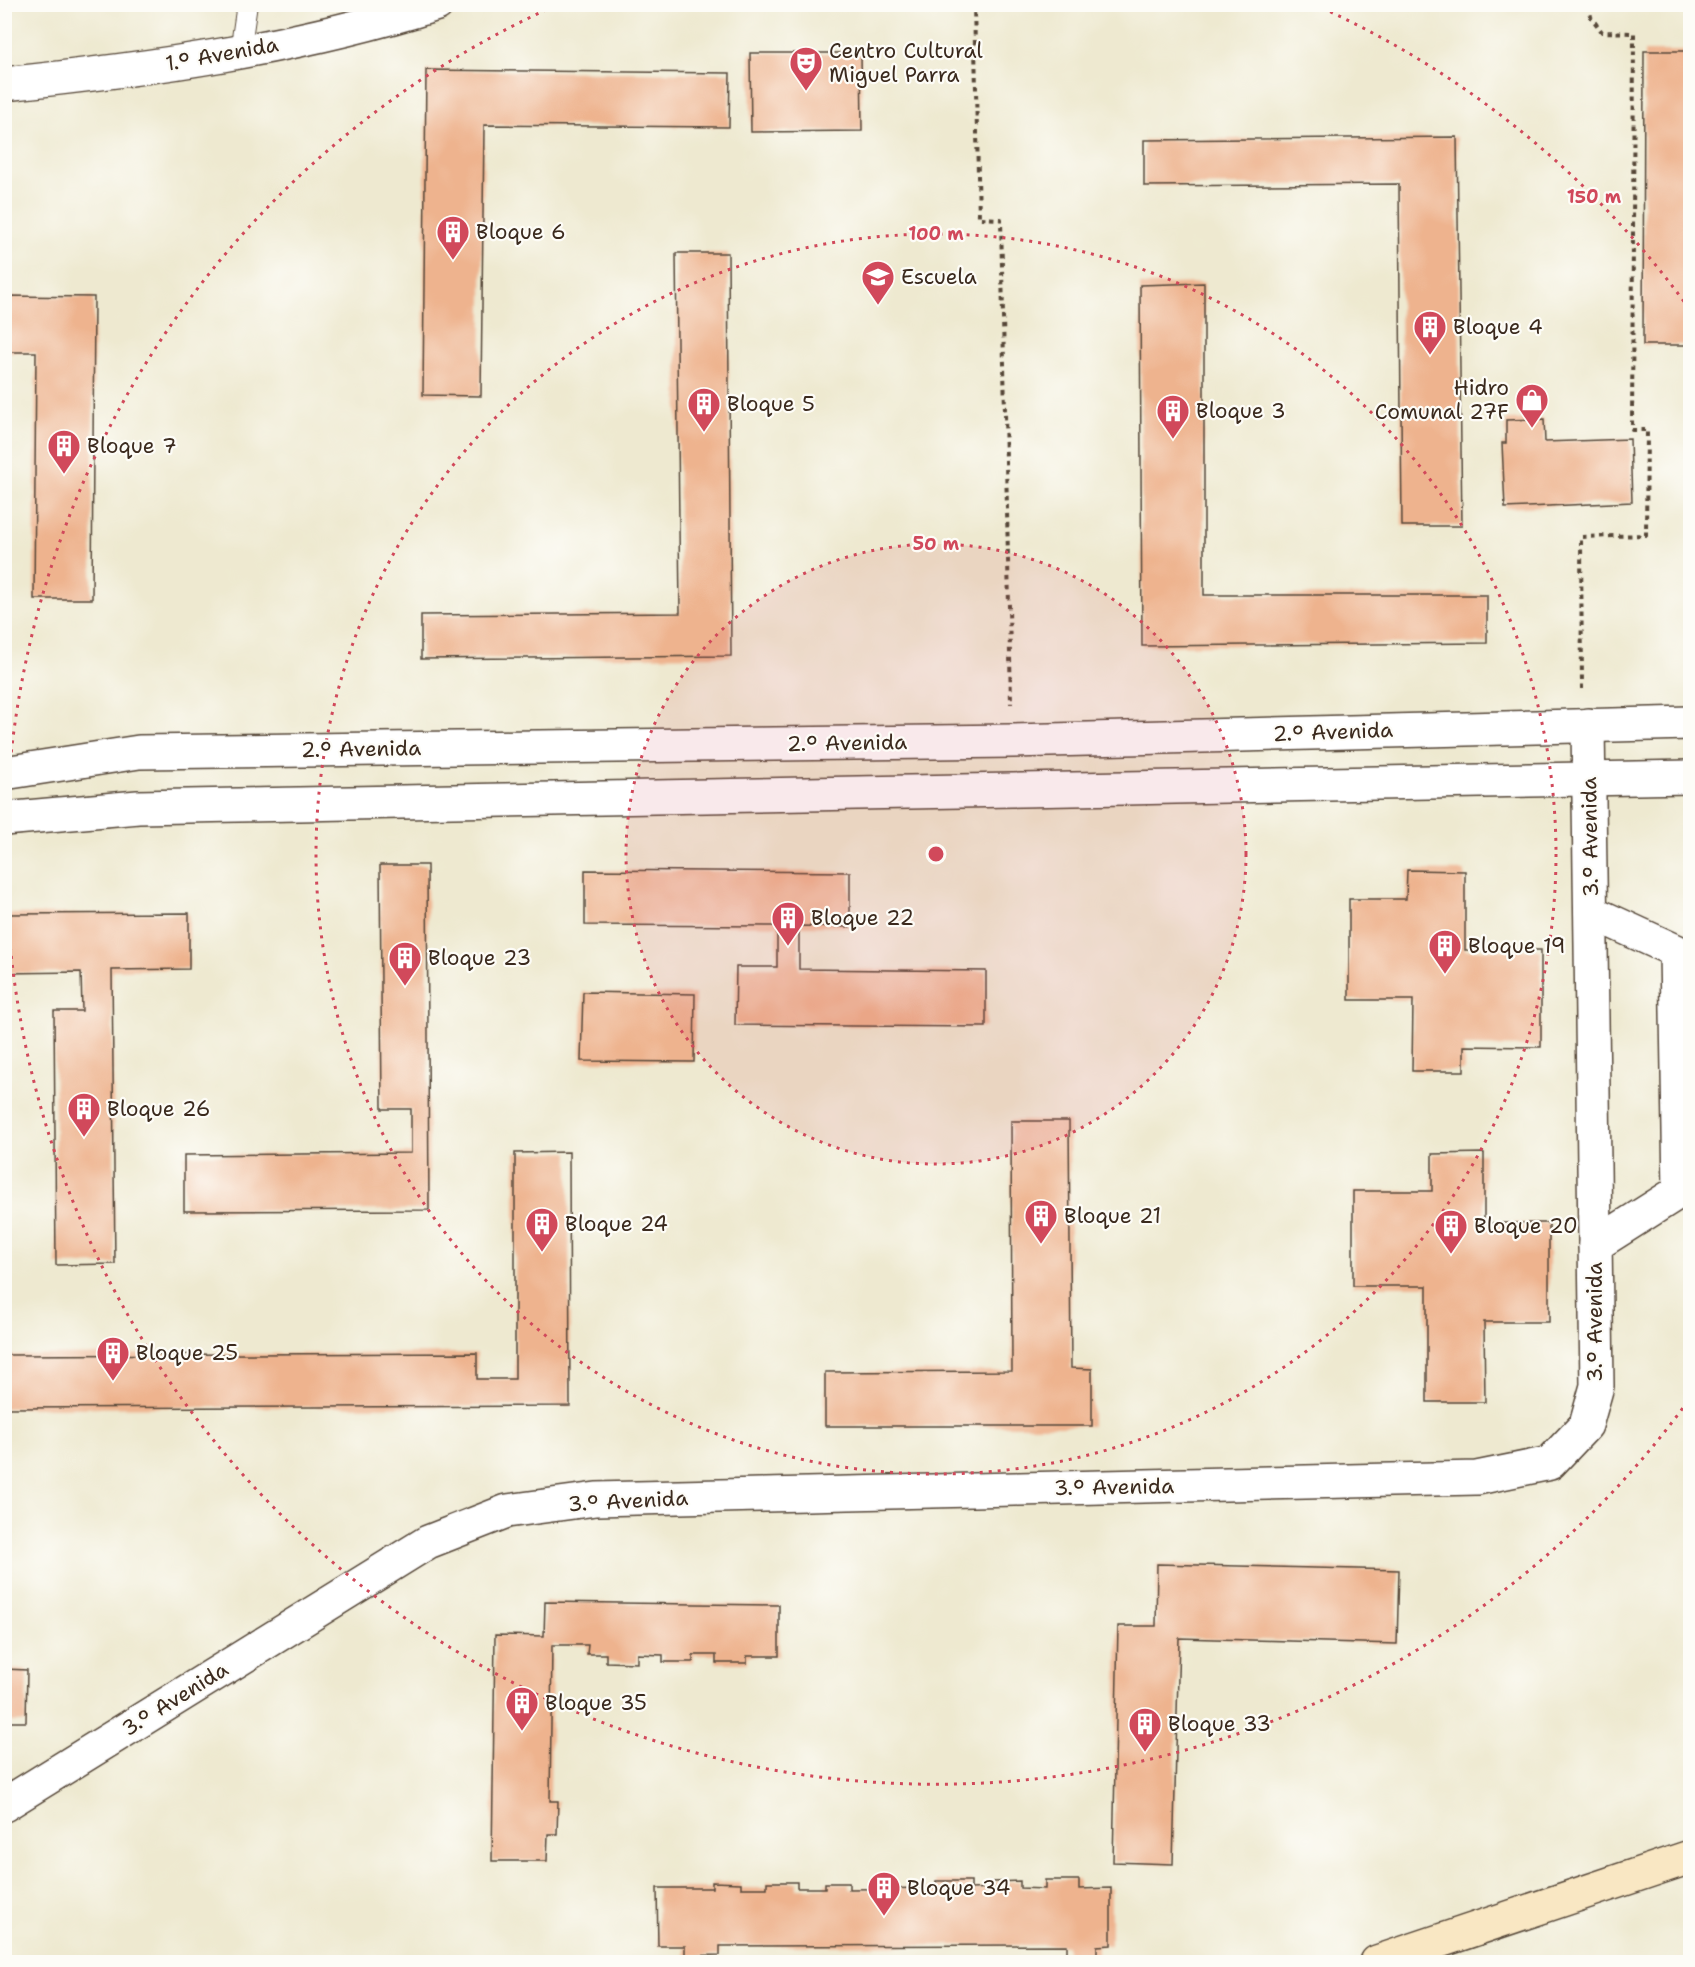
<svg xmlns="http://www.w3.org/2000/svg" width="1695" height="1967" font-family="'Shantell Sans',sans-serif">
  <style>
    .building { fill: #eeb38e }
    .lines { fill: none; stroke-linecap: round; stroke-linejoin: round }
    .lane-casing { stroke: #564739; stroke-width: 22 }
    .street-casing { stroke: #564739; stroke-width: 36 }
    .secondary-casing { stroke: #564739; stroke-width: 36 }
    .path { stroke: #564739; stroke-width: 4; stroke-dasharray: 4.5 4.5; stroke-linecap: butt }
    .lane { stroke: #fff; stroke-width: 20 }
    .street { stroke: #fff; stroke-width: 33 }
    .secondary { stroke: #f9e7c3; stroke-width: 33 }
    .ring { fill: none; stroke: #d1495b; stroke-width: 3; stroke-dasharray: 3 6 }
    .labels { text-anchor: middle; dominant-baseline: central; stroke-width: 4.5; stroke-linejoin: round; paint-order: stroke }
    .poi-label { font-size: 21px; fill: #3b2a1e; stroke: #fdfcf7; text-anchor: start }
    .street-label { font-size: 21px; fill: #3b2a1e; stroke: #fdfcf7 }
    .centre { fill: #d1495b; stroke: #fdfcf7; stroke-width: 3 }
    .ring-label { font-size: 18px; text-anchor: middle; font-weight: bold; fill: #d1495b; stroke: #fdfcf7; stroke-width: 4.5; stroke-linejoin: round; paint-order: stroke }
  </style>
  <rect width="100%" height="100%" fill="#fdfcf7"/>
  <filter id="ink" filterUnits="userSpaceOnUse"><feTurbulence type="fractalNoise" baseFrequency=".0167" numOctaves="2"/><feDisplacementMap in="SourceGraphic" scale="12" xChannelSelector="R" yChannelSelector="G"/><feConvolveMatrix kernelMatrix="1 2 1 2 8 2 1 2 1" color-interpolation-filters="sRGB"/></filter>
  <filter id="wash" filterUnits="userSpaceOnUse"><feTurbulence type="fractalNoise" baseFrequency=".008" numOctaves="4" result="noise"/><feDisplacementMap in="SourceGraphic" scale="24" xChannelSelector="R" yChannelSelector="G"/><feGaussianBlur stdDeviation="1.35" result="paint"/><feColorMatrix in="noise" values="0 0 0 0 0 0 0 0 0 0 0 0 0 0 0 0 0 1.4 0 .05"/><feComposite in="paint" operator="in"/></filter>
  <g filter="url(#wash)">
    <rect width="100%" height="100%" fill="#eee9d0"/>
    <g id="blocks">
      <g class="building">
        <polygon points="1644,51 1690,51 1690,345 1643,345"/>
        <polygon points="750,53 861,53 862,131 751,132"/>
        <polygon points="426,70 730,73 729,127 484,125 481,396 423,395"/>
        <polygon points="1457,137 1462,526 1402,526 1399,184 1144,186 1144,140"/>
        <polygon points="676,253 728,253 731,656 421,659 421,615 680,613"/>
        <polygon points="1204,283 1204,595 1487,595 1487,643 1142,646 1140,285"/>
        <polygon points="4,296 94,297 92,599 34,599 36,352 4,352"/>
        <polygon points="1544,419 1545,442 1630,439 1632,502 1505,508 1502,443 1506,443 1506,420"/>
        <polygon points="380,865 427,865 429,1210 184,1211 184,1155 411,1153 411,1109 382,1109"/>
        <polygon points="585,870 850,872 850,927 799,926 799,969 986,971 986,1027 735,1025 736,967 777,967 777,926 585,925"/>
        <polygon points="1407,870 1465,871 1465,950 1541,950 1541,1047 1464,1046 1464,1071 1412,1071 1413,1000 1349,1000 1349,899 1406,899"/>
        <polygon points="189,913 189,969 112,970 115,1264 56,1265 54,1011 82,1011 81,972 4,973 4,914"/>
        <polygon points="583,992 695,994 694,1062 581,1061"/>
        <polygon points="1011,1121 1069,1121 1071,1368 1092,1369 1092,1426 825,1426 825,1372 1012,1371"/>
        <polygon points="569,1152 570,1406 4,1408 4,1355 477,1353 477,1379 515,1379 515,1153"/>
        <polygon points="1484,1153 1484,1223 1549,1223 1549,1322 1484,1322 1485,1402 1427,1402 1427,1286 1353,1286 1353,1191 1432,1191 1432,1154"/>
        <polygon points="1157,1564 1399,1570 1397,1644 1179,1638 1173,1864 1113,1862 1118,1626 1156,1626"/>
        <polygon points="545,1602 779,1605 779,1656 747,1656 747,1663 716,1663 716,1655 693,1655 693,1662 663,1662 663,1655 637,1654 637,1663 606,1662 606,1654 587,1654 588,1645 552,1645 550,1801 558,1801 557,1834 548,1834 547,1861 492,1861 495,1635 544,1636"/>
        <polygon points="4,1669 27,1670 26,1722 4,1722"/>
        <polygon points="1045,1880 1079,1880 1079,1889 1111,1888 1111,1945 1097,1946 1097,1956 1067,1956 1067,1945 720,1946 720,1955 685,1956 685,1946 658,1946 657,1888 712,1888 712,1882 741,1883 741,1888 767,1888 767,1882 797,1882 797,1888 825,1888 825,1883 849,1883 849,1889 936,1888 936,1881 971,1881 971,1889 993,1888 993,1882 1020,1881 1020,1888 1045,1889"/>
      </g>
    </g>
  </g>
  <g filter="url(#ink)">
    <use href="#blocks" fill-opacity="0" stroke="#564739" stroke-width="1.5"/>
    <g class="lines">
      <g class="lane-casing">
        <polyline id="lane" points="240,52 247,4"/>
      </g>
      <g class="street-casing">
        <g id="street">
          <path d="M4,84C150,69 297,48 437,4"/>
          <polyline points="4,773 139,752 1012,741 1690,723"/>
          <polyline points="4,819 138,807 1690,777"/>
          <polyline points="1591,912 1676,951 1680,1191 1595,1245"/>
          <polyline points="4,1805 428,1542 507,1511 596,1499 1477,1478 1550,1463 1586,1425 1597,1386 1588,725"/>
        </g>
      </g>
      <g class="secondary-casing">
        <polyline id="secondary" points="1377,1962 1690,1857"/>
      </g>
      <g class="path">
        <polyline points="974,4 979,218 1001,219 1011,704"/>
        <polyline points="1582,689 1581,537 1646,535 1647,430 1632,430 1634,33 1602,32 1591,17 1589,4"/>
      </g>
      <use href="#lane" class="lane"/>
      <use href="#street" class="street"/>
      <use href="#secondary" class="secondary"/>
    </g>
  </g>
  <circle cx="936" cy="854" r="310" fill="#d1495b" fill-opacity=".12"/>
  <g class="ring">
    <circle cx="936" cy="854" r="310"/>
    <circle cx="936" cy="854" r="620"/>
    <path d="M1688 1401A930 930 0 1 1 550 8M1322 8A930 930 0 0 1 1688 307"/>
  </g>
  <defs>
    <g id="theatre-pin" transform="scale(1.725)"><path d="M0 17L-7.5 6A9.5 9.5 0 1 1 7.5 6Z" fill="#d1495b" stroke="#fdfcf7"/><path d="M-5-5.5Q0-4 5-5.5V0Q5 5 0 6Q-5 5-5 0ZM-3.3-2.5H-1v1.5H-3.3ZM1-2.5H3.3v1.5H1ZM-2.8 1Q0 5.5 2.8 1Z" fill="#fff"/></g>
    <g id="building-pin" transform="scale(1.725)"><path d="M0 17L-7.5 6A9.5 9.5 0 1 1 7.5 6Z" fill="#d1495b" stroke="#fdfcf7"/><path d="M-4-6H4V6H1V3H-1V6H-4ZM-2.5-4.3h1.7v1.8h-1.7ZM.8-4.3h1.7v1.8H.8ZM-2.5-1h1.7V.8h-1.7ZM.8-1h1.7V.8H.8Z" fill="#fff"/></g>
    <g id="school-pin" transform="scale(1.725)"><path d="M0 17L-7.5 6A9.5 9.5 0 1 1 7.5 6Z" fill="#d1495b" stroke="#fdfcf7"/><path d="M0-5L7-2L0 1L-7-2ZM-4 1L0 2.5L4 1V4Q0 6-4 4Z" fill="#fff"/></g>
    <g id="shop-pin" transform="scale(1.725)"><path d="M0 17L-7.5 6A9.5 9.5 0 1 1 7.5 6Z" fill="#d1495b" stroke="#fdfcf7"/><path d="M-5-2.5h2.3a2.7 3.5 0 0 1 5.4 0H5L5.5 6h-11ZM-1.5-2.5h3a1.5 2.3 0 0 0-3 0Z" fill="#fff"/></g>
  </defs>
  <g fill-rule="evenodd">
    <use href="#theatre-pin" x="806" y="63"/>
    <use href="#building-pin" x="453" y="232"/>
    <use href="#school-pin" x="878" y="277"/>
    <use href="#building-pin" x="1430" y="327"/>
    <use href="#shop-pin" x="1532" y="400"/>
    <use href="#building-pin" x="704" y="404"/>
    <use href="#building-pin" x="1173" y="411"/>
    <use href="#building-pin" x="64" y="446"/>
    <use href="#building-pin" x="788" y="918"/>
    <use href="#building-pin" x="1445" y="946"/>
    <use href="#building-pin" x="405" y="958"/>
    <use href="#building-pin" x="84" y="1109"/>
    <use href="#building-pin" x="1041" y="1216"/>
    <use href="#building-pin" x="542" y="1224"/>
    <use href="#building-pin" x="1451" y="1226"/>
    <use href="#building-pin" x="113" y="1353"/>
    <use href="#building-pin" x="522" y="1703"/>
    <use href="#building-pin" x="1145" y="1724"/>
    <use href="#building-pin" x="884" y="1888"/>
  </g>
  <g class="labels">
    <g class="poi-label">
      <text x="829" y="51">Centro Cultural<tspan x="829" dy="24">Miguel Parra</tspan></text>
      <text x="476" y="232">Bloque 6</text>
      <text x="901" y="277">Escuela</text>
      <text x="1453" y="327">Bloque 4</text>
      <text x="1509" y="388" text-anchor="end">Hidro<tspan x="1509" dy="24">Comunal 27F</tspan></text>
      <text x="727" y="404">Bloque 5</text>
      <text x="1196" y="411">Bloque 3</text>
      <text x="87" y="446">Bloque 7</text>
      <text x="811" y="918">Bloque 22</text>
      <text x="1468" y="946">Bloque 19</text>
      <text x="428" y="958">Bloque 23</text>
      <text x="107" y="1109">Bloque 26</text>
      <text x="1064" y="1216">Bloque 21</text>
      <text x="565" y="1224">Bloque 24</text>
      <text x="1474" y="1226">Bloque 20</text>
      <text x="136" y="1353">Bloque 25</text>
      <text x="545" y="1703">Bloque 35</text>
      <text x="1168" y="1724">Bloque 33</text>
      <text x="907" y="1888">Bloque 34</text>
    </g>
    <g class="street-label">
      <text transform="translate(222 54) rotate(-10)">1.° Avenida</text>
      <text transform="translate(1333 732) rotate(-2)">2.° Avenida</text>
      <text transform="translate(847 743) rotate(-1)">2.° Avenida</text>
      <text transform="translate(361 749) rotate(-1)">2.° Avenida</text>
      <text transform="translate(1590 837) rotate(-91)">3.° Avenida</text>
      <text transform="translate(1595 1322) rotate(-90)">3.° Avenida</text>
      <text transform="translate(1114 1487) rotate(-1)">3.° Avenida</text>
      <text transform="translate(628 1501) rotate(-3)">3.° Avenida</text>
      <text transform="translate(175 1699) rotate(-32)">3.° Avenida</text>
    </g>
  </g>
  <circle cx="936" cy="854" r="9" class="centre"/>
  <g class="ring-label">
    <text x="1594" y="203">150 m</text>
    <text x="936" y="240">100 m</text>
    <text x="936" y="550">50 m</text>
  </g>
  <rect width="1695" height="1967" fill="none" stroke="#fdfcf7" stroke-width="24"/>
</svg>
